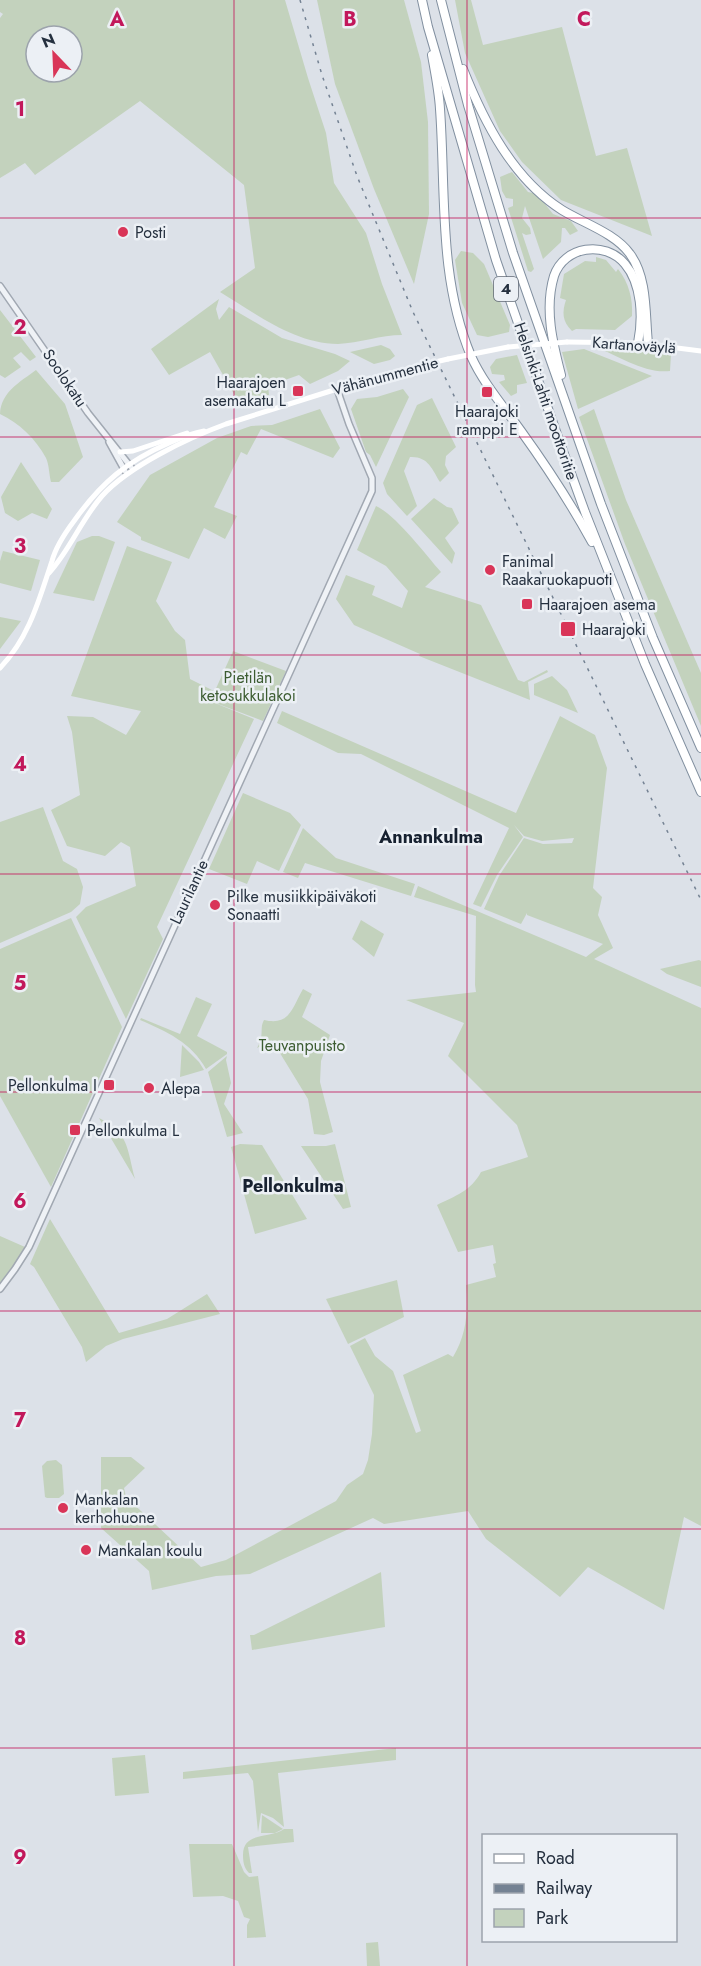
<svg xmlns="http://www.w3.org/2000/svg" width="701" height="1966" font-family="Jost,sans-serif">
  <style>
    .green { fill: #c3d2bd; fill-rule: evenodd }
    .lines { fill: none; stroke-linecap: round; stroke-linejoin: round }
    .tertiary-casing { stroke: #a1a8b2; stroke-width: 8 }
    .motorway-casing { stroke: #8290a0; stroke-width: 10 }
    .tertiary { stroke: #eff2f6; stroke-width: 5 }
    .secondary { stroke: #fff; stroke-width: 5 }
    .motorway { stroke: #fff; stroke-width: 8 }
    .rail { stroke: #748293; stroke-width: 1.5; stroke-dasharray: 3 6; stroke-linecap: butt }
    .secondary-bridge { stroke: #fff; stroke-width: 5 }
    .grid { fill: none; stroke: #c2185b; stroke-width: 1.5; stroke-opacity: 0.55 }
    .poi-dot { fill: #d93558; stroke: #ecf0f5; stroke-width: 2 }
    .labels { text-anchor: middle; dominant-baseline: central; stroke-width: 5; stroke-linejoin: round; paint-order: stroke }
    .shield { fill: #ecf0f5; stroke: #616a76; stroke-width: 1.5 }
    .shield-label { font-size: 15px; font-weight: bold; fill: #25303f }
    .poi-label { font-size: 16px; fill: #25303f; stroke: #ecf0f5; text-anchor: start }
    .street-label { font-size: 16px; fill: #25303f; stroke: #ecf0f5 }
    .park-label { font-size: 16px; fill: #3c5c31; stroke: #ecf0f5 }
    .neighbourhood-label { font-size: 18px; font-weight: bold; fill: #172130; stroke: #ecf0f5 }
    .grid-label { font-size: 20px; text-anchor: middle; font-weight: bold; fill: #c2185b; stroke: #ecf0f5; stroke-width: 5; stroke-linejoin: round; paint-order: stroke }
  </style>
  <rect width="100%" height="100%" fill="#dce1e8"/>
  <g class="green">
    <path d="M0,0H285L308,78L326,133L334,183L366,233L382,284L402,335C381,335 359,343 338,344C294,344 255,313 220,292L255,268L244,185L140,101L35,175L25,163L0,178V18L3,14L0,12ZM36,36H72V72H36Z"/>
    <polygon points="317,0 404,0 421,62 428,122 429,214 414,284 374,189 335,84"/>
    <polygon points="455,0 471,0 483,45 562,27 596,156 627,148 652,236 561,200 522,162 500,131 465,53"/>
    <polygon points="512,172 528,192 537,194 553,214 571,221 578,231 570,235 565,228 562,228 561,242 543,259 525,206 522,218 530,228 531,234 526,235 522,233 534,269 531,272 528,271 508,208 513,206 513,199 506,198 502,191 500,177"/>
    <polygon points="461,251 473,253 484,264 510,325 509,332 488,337 477,335 462,303 455,260"/>
    <path d="M596,257L606,260L616,272L618,269C629,283 633,299 632,316L615,330L576,329L572,331C562,321 562,312 566,300L560,298L564,274L585,261L596,262Z"/>
    <polygon points="219,299 216,309 219,320 229,307 282,338 335,354 350,361 338,371 310,384 299,375 268,386 269,395 239,403 210,352 169,375 151,349"/>
    <polygon points="0,310 36,357 30,361 21,352 13,358 21,367 5,378 0,375"/>
    <polygon points="381,345 390,349 395,356 390,360 374,364 350,352"/>
    <path d="M596,347L671,354L670,371C645,374 618,356 596,347Z"/>
    <polygon points="584,349 652,376 578,409 562,352"/>
    <polygon points="517,355 527,383 517,385 517,393 511,396 499,382 505,380 504,375 492,374 490,367 496,359"/>
    <path d="M36,370L65,404L83,457L59,482H51C49,474 49,464 46,458C36,439 19,423 0,414C1,392 20,382 36,370Z"/>
    <polygon points="403,389 409,397 376,467 370,455 366,452 351,409 357,399 377,397"/>
    <path d="M432,398L456,447L446,456L445,465L449,473L440,482C432,469 428,456 410,457L404,471L417,506L407,516L387,494L383,483L417,405Z"/>
    <polygon points="320,409 340,448 333,458 261,429 247,455 241,452 214,507 237,516 225,539 204,528 189,559 141,540 141,537 117,522 150,475 217,438 251,426 272,425"/>
    <polygon points="594,409 626,500 701,673 701,726 625,544 579,417"/>
    <polygon points="21,462 52,509 47,519 32,513 18,521 5,513 1,497"/>
    <polygon points="434,498 447,507 452,508 459,523 445,538 455,553 452,564 411,519"/>
    <path d="M376,506C397,516 425,554 441,572L425,587L481,605L518,680L524,682L547,670L548,672L528,682L530,700L419,656L420,654L354,625L336,599L346,575L375,586L372,595L402,608L408,591L386,566L357,550Z"/>
    <polygon points="92,536 99,536 115,542 94,601 53,593 77,542"/>
    <polygon points="127,546 172,562 156,601 175,631 185,640 190,679 214,691 213,695 233,651 286,671 263,721 210,701 254,719 157,927 163,939 126,1019 76,917 86,907 136,886 130,847 121,842 105,856 67,846 51,810 80,795 72,732 67,716 93,717 126,735 141,711 71,696"/>
    <polygon points="3,551 40,560 31,591 0,583 0,561"/>
    <polygon points="0,617 21,621 0,649"/>
    <polygon points="552,676 567,690 578,713 534,695 534,684"/>
    <path d="M282,711L516,813L560,716L595,735L607,768L593,888L602,897L598,915L613,948L594,959L701,1008V1526L684,1517L664,1610L588,1567L560,1597L486,1539L468,1511L384,1524L373,1518L250,1574L216,1576L152,1590L149,1571L101,1528V1457H131L145,1468L124,1488L126,1497L201,1567L226,1560L336,1501L347,1485L363,1474L368,1460L372,1434L374,1395L350,1346L365,1338L375,1356L393,1371L416,1433L421,1431L403,1375L448,1354L453,1357C467,1333 468,1312 466,1285L496,1277L493,1264L496,1263L493,1245L458,1252L437,1205C455,1196 471,1191 481,1172L528,1157L517,1125L448,1056L464,1023L406,1000L476,992L475,985L476,916L414,897L418,886L586,957L603,944L527,915V913L521,924L484,909L499,876L524,838L543,844L572,843L574,838L542,841L524,836L514,825L523,837L497,875L481,907L473,904L509,828L361,754L338,753L277,723Z"/>
    <polygon points="243,793 290,813 301,825 279,871 257,861 247,884 209,869"/>
    <polygon points="43,807 63,861 77,869 83,887 80,904 71,912 0,943 0,822"/>
    <polygon points="303,828 336,858 415,884 411,896 305,863 298,878 283,872"/>
    <polygon points="71,918 122,1027 51,1187 0,1096 0,949"/>
    <polygon points="361,920 384,934 374,957 352,939"/>
    <polygon points="699,960 701,961 701,987 667,974 660,969"/>
    <path d="M303,989L312,994L302,1017L330,1035L321,1061L320,1082L333,1132L324,1135L314,1134L308,1099L272,1040L257,1048C265,1035 259,1029 264,1020C290,1026 292,1008 303,989Z"/>
    <path d="M196,997L212,1004L197,1036L227,1052V1054L206,1069C192,1043 166,1031 140,1020L141,1018L180,1034Z"/>
    <polygon points="182,1045 199,1062 204,1070 180,1077"/>
    <polygon points="227,1056 226,1060 231,1083 224,1104 243,1133 227,1137 208,1072"/>
    <path d="M99,1118C129,1132 127,1149 135,1179Z"/>
    <polygon points="240,1144 262,1145 307,1219 255,1234 231,1147"/>
    <polygon points="335,1144 351,1207 343,1209 301,1146 326,1146"/>
    <polygon points="50,1219 119,1333 167,1319 207,1294 220,1314 123,1339 106,1346 86,1362 82,1347 34,1267 30,1264"/>
    <polygon points="0,1236 25,1247 29,1247 0,1289"/>
    <polygon points="397,1280 404,1317 348,1344 326,1299"/>
    <polygon points="56,1460 62,1465 64,1494 59,1498 47,1498 45,1497 42,1466 47,1461"/>
    <polygon points="381,1572 385,1627 252,1650 250,1635 254,1635"/>
    <polygon points="396,1748 396,1760 278,1773 284,1827 273,1818 261,1813 258,1832 253,1781 248,1773 183,1779 183,1772"/>
    <polygon points="145,1755 149,1793 115,1796 112,1758"/>
    <polygon points="262,1815 283,1829 275,1833 261,1833"/>
    <path d="M284,1829H293L294,1842L248,1847L252,1873H249C244,1868 243,1862 243,1855C243,1831 270,1839 284,1829Z"/>
    <polygon points="189,1844 232,1844 244,1872 249,1877 258,1876 266,1937 247,1938 247,1925 250,1919 244,1917 238,1901 223,1896 193,1897"/>
    <polygon points="378,1942 380,1966 367,1966 366,1943"/>
  </g>
  <g class="lines">
    <g class="tertiary-casing">
      <g id="tertiary">
        <polyline points="0,286 88,413 131,467"/>
        <polyline points="109,442 125,471"/>
        <polyline points="0,1289 15,1269 29,1247 372,491 372,478 349,424 337,389"/>
      </g>
    </g>
    <g class="motorway-casing">
      <g id="motorway">
        <polyline points="422,0 428,27 496,260 560,443 585,512 645,664 701,792"/>
        <polyline points="441,0 468,105 513,253 601,504 653,638 701,748"/>
        <path d="M432,55C435,72 439,91 440,109C446,191 438,277 471,356C483,383 504,407 521,431C547,467 571,504 592,542"/>
        <path d="M463,69C484,122 513,179 562,210C583,223 615,233 630,254C648,278 645,316 648,343"/>
        <path d="M561,375C553,344 544,309 554,276C564,246 605,240 625,264C642,284 643,318 638,343"/>
      </g>
    </g>
    <use href="#tertiary" class="tertiary"/>
    <g class="secondary">
      <polyline points="567,342 638,343 701,351"/>
      <polyline points="448,359 508,347"/>
      <polyline points="120,452 133,451 187,433"/>
      <path d="M49,573C70,550 81,520 102,496C129,466 188,438 226,424L337,389L431,363"/>
      <path d="M0,668C29,638 39,600 52,561C56,546 65,533 74,521C101,483 127,461 169,443C180,438 192,433 204,431"/>
    </g>
    <use href="#motorway" class="motorway"/>
    <polyline class="rail" points="300,0 322,75 357,176 413,312 701,900"/>
    <g class="secondary-bridge">
      <polyline points="508,347 567,342"/>
      <polyline points="431,363 448,359"/>
    </g>
  </g>
  <path class="grid" d="M234,0V1966M467,0V1966M0,218H701M0,437H701M0,655H701M0,874H701M0,1092H701M0,1311H701M0,1529H701M0,1748H701"/>
  <g class="poi-dot">
    <circle cx="123" cy="232" r="6"/>
    <rect x="292" y="385" width="12" height="12" rx="3"/>
    <rect x="481" y="386" width="12" height="12" rx="3"/>
    <circle cx="490" cy="570" r="6"/>
    <rect x="521" y="598" width="12" height="12" rx="3"/>
    <rect x="560" y="621" width="16" height="16" rx="3"/>
    <circle cx="215" cy="905" r="6"/>
    <rect x="103" y="1079" width="12" height="12" rx="3"/>
    <circle cx="149" cy="1088" r="6"/>
    <rect x="69" y="1124" width="12" height="12" rx="3"/>
    <circle cx="63" cy="1508" r="6"/>
    <circle cx="86" cy="1550" r="6"/>
  </g>
  <g class="labels">
    <rect class="shield" x="494" y="277" width="24" height="24" rx="4.5"/>
    <g class="shield-label">
      <text x="506" y="289">4</text>
    </g>
    <g class="poi-label">
      <text x="135" y="232">Posti</text>
      <text x="286" y="382" text-anchor="end">Haarajoen<tspan x="286" dy="18">asemakatu L</tspan></text>
      <text x="487" y="411" text-anchor="middle">Haarajoki<tspan x="487" dy="18">ramppi E</tspan></text>
      <text x="502" y="561">Fanimal<tspan x="502" dy="18">Raakaruokapuoti</tspan></text>
      <text x="539" y="604">Haarajoen asema</text>
      <text x="582" y="629">Haarajoki</text>
      <text x="227" y="896">Pilke musiikkipäiväkoti<tspan x="227" dy="18">Sonaatti</tspan></text>
      <text x="97" y="1085" text-anchor="end">Pellonkulma I</text>
      <text x="161" y="1088">Alepa</text>
      <text x="87" y="1130">Pellonkulma L</text>
      <text x="75" y="1499">Mankalan<tspan x="75" dy="18">kerhohuone</tspan></text>
      <text x="98" y="1550">Mankalan koulu</text>
    </g>
    <g class="street-label">
      <text transform="translate(634 345) rotate(4)">Kartanoväylä</text>
      <text transform="translate(385 376) rotate(-15)">Vähänummentie</text>
      <text transform="translate(65 378) rotate(56)">Soolokatu</text>
      <text transform="translate(546 401) rotate(71)">Helsinki-Lahti moottoritie</text>
      <text transform="translate(189 892) rotate(-65)">Laurilantie</text>
    </g>
    <g class="park-label">
      <text x="248" y="677">Pietilän<tspan x="248" dy="18">ketosukkulakoi</tspan></text>
      <text x="302" y="1045">Teuvanpuisto</text>
    </g>
    <g class="neighbourhood-label">
      <text x="431" y="837">Annankulma</text>
      <text x="293" y="1186">Pellonkulma</text>
    </g>
  </g>
  <g class="grid-label">
    <text x="117" y="26">A</text>
    <text x="350" y="26">B</text>
    <text x="584" y="26">C</text>
    <text x="20" y="116">1</text>
    <text x="20" y="334">2</text>
    <text x="20" y="553">3</text>
    <text x="20" y="771">4</text>
    <text x="20" y="990">5</text>
    <text x="20" y="1208">6</text>
    <text x="20" y="1427">7</text>
    <text x="20" y="1645">8</text>
    <text x="20" y="1864">9</text>
  </g>
  <rect x="482" y="1834" width="195" height="108" fill="#ecf0f5" stroke="#9ca3ac" stroke-width="1.5"/>
  <rect x="494" y="1854" width="30" height="9" fill="#ffffff" stroke="#9ca3ac" stroke-width="1.5"/>
  <text x="536" y="1864" font-size="18" fill="#25303f">Road</text>
  <rect x="494" y="1884" width="30" height="9" fill="#748293" stroke="#9ca3ac" stroke-width="1.5"/>
  <text x="536" y="1894" font-size="18" fill="#25303f">Railway</text>
  <rect x="494" y="1909" width="30" height="18" fill="#c3d2bd" stroke="#9ca3ac" stroke-width="1.5"/>
  <text x="536" y="1924" font-size="18" fill="#25303f">Park</text>
  <g transform="translate(54 54) rotate(337)"><circle r="28" fill="#ecf0f5" stroke="#9ca3ac" stroke-width="1.5"/>
  <path d="M0-4.5L10 22L0 15L-10 22Z" fill="#d93558"/>
  <text y="-9" font-size="16" font-weight="bold" text-anchor="middle" fill="#25303f">N</text>
  </g>
</svg>
